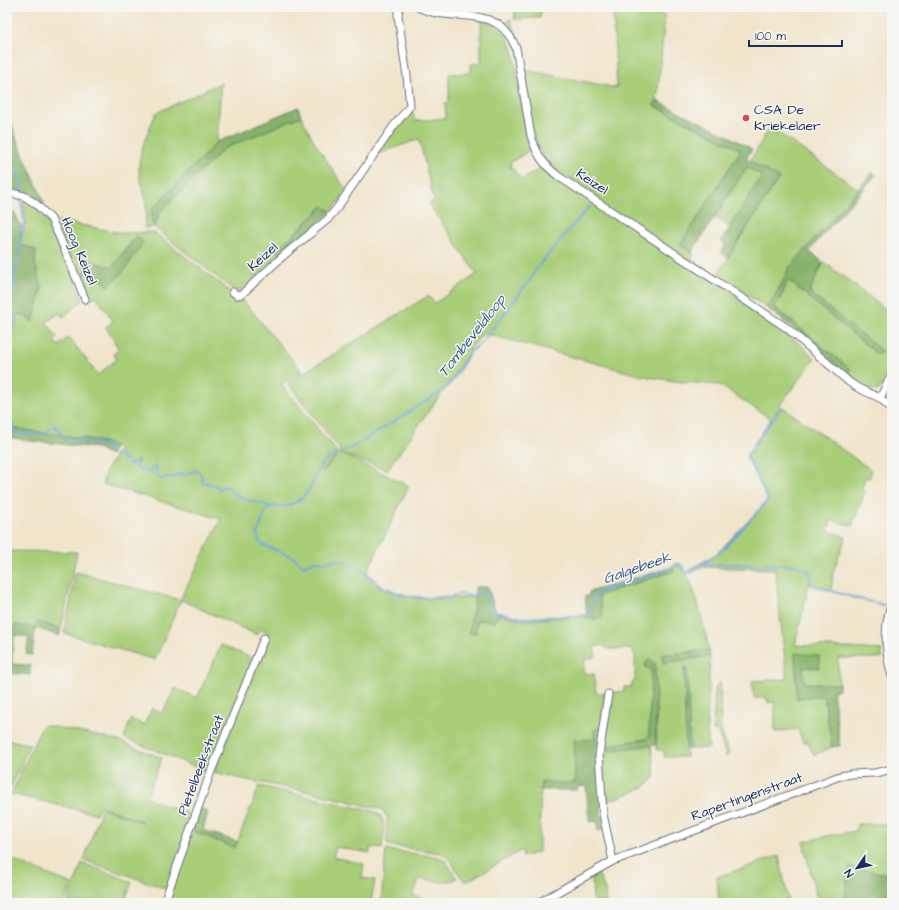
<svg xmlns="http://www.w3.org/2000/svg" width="899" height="910" font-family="'Architects Daughter',sans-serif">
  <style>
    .green { fill: #a8ce78; stroke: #627e6b; fill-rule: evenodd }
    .forest { fill: #86b168; stroke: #507063 }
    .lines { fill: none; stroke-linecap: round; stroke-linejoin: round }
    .stream { stroke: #70a3dc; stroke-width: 2 }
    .street-casing { stroke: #666f84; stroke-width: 9 }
    .street { stroke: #fff; stroke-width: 7 }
    .poi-dot { fill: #d1495b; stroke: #f6f6f2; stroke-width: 1.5 }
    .labels { text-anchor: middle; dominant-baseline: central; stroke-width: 3; stroke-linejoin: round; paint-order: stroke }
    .poi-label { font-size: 14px; fill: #1b2f5e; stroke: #f6f6f2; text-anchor: start }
    .street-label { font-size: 14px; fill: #1b2f5e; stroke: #f6f6f2 }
    .water-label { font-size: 15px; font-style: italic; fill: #39588a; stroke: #f6f6f2 }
  </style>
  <rect width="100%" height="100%" fill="#f6f6f2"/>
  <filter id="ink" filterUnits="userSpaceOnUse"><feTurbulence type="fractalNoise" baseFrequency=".025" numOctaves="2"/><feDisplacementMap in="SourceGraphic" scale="8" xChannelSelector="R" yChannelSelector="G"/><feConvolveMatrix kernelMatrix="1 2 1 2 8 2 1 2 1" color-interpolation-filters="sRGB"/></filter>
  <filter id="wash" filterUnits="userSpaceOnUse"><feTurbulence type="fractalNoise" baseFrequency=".012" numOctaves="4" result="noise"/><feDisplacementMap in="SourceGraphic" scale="16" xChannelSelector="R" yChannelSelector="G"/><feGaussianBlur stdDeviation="0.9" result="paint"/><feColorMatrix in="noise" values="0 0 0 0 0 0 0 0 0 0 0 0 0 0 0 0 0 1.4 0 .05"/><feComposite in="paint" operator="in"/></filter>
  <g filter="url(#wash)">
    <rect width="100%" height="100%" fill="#f0e5cb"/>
    <g class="green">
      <polygon points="516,7 542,7 540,18 514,19"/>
      <path d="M613,14L665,15L657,101L653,105L741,150L680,245L694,254L691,259L717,275L779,178L750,161L770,127L858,189L791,267L790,266L780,287L767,308L741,291L736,297L801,345L815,358L780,405L871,470L870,478L866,477L861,490L865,492L852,526L832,520L827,530L846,537L833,572L831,591L809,584L795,645L882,650V658H838L839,684L804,683L802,667L795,653L797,698L824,696L832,747L814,755L807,741L803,743L798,729L775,732V702L768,703L767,698H754L752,681L787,679L775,569L701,567L691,574L689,570L716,554L769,500L746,456L771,419L720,385L682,382L643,376L483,333L471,348L451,380L387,470L340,453L339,448L287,383L428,296L435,303L477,274L429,204L434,201L419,139L378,154L396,127L412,109L415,121L446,118L445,103L449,102V74L471,73V64L481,63V20C499,25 508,34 514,53L527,139L530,150L510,163L511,167L522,180L541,167L588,199L592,193C578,184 561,175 549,163C528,143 528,98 524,70H523L519,49L516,40L505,24L510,19L520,43L525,70L617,88Z"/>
      <path d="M221,83L217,142L153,208L152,224L155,227L144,228C146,219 147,212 146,203C145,191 138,179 139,166C140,148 149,130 156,113Z"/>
      <polygon points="301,116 315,143 347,191 331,212 323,206 276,251 280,255 243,289 236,292 156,229 159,214 225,148"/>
      <polygon points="747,167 762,176 730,227 714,217"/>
      <path d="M23,200H25L30,202L52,225L83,300L63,317L60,313L46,322L57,337L54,340L58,346L69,337L98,375L117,359L113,354L119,350L106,327L113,321L96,296L88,302L57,225V223L60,221L123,233L151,232L155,233L233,294L241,298L300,369L301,372L281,384L338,453L321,473L340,453L409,486L367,572L378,584L390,590L416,598L433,599L475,597L469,633H476L477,620L495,622L500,614L523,620L587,616V619L601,608L599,596L602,594L673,571L672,567L681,564C695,583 704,626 709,650L662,655L663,663L710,656L707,729L709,748L690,749L687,668L684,667L686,757H664V750H657L655,663L651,668L649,736L646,739L605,746L610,693L624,691V687H632V682L635,681V655L632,649H608L603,645L594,647L596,657L585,659L584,674H594L596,693H605L599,746H596L598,736L595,739L575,783H541L539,852L523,857L522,850L466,882C455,874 454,859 441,853L388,845L387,842V817L381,809L310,792L242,779L214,772L269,633L261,629L257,635L181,600L155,660L64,633L76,572L180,600L221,519L102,484L107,468L119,450L115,446L18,429L12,425L7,416V318L21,314L33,322L42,288L35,264L36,250L20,245L26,222ZM132,241L108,286L99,277L112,267Z"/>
      <polygon points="824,262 892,314 892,368 880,389 876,391 861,385 845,373 851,370 774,307 781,297 788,280 877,354 882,352 809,292"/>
      <polygon points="7,551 77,552 61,629 38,622 34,627 16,625 12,654 7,654"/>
      <polygon points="221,645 254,659 209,772 124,738 131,719 144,725 152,708 162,714 175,688 197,698"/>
      <polygon points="720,682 721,731 730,755 726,757 718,731 713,731 715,690 716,686"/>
      <polygon points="46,725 116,740 162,758 146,798 192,815 167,889 84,860 102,808 143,822 100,806 96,814 11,794 40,730 43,726"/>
      <polygon points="7,740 30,744 7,795"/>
      <path d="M651,745L655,775C651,789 618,797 605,802L603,765L604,751Z"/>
      <path d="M259,786L373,811C389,816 383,836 382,849L370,847V853L336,847L333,857L364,864L362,878L375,880L371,901L374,902V903H166L193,831L235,848Z"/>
      <polygon points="857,824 892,824 892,875 849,868 844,903 818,903 803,842 827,836 856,831"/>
      <polygon points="386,850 439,857 446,861 457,879 443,882 419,879 413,896 423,899 422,903 381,903"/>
      <polygon points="779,856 789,903 719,903 717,877"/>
      <polygon points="7,858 72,884 64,903 7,903"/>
      <polygon points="82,863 132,882 124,903 67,903"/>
      <polygon points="598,873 605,890 606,903 593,903 592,877"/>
    </g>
    <g class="forest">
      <polygon points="657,101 731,137 752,149 746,159 779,178 728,257 721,253 726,244 721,241 762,176 747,167 692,252 680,245 741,150 653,105"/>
      <polygon points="7,106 15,135 44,202 41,204 31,194 7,187"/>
      <polygon points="298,107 301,116 225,148 159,214 155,227 152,224 152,209 217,142"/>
      <polygon points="873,172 876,175 809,251 823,262 809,292 883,352 877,354 788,280 781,297 774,307 851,370 845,373 802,335 767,308 780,287 790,266 791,266"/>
      <polygon points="324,206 331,212 280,255 276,251"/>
      <polygon points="14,212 21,225 20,245 36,250 35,264 42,288 33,322 21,314 7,318 7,234"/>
      <polygon points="136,237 138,237 143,243 124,271 108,286 99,277 85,273 88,261 112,267"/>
      <polygon points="7,416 12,425 18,429 96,440 115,446 110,455 97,448 29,441 7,437"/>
      <polygon points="672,567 674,571 602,594 599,596 603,616 601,618 587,619 585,596 589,596 589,592"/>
      <polygon points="475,587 488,587 496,613 500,614 495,622 477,620 476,633 469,633 475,597"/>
      <polygon points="38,622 61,629 59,636 36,628 32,655 26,654 29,637 14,635 15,625 34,627"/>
      <polygon points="709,650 710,656 663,663 662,655"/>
      <polygon points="795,653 819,656 819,668 803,667 804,683 839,684 839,690 833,691 840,746 832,747 824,696 797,698"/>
      <polygon points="7,654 12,654 12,664 30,665 30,675 7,673"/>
      <polygon points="650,659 655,663 656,745 604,751 605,746 646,739 649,736 651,669 646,668 645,664"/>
      <polygon points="684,667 687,667 690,749 686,749"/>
      <polygon points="598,729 596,746 603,830 598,831 597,821 589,822 586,786 577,787 577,790 540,790 541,782 575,783 574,740 594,739 594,730"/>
      <polygon points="200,808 208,812 203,830 238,842 235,848 193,831"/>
      <polygon points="849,867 892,875 892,903 844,903"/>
    </g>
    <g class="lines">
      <g class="stream">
        <polyline points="7,153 21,180 22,184 21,192"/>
        <polyline points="7,333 17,322 15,316 9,314 24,222 21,200"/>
        <path d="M7,426L13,424L15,427L11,433L41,435L53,427L56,426C60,435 67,440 76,442L80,438L89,444L96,442L99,445L106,444L110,452"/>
        <polyline points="343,451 355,446 444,390 454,379 470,352 482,342 530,280 539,265 582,215 592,204"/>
        <path d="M114,455L115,456L121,454L122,460L126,459L130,465L138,460L136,468L150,472L153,467H156L157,469V476L161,479H163L167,477L171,478L180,474L185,475L196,470L201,474L203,483L213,484L220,489L224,486C233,489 232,493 240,497C249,502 260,502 268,506L257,534L259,541L265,546L295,558L303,566L315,561L328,563L333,559C346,561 361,565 368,577L374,579C378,590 387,587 395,592C399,593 401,595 404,597L409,596L428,598L442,597L449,598L457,594H464L467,596L483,592L489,595L492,609L497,612L523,618L587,615L597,593L669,569L678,563L686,572"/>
        <path d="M268,506C289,509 302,503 312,484C315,479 316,473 320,467C324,461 330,457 336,453"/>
        <polyline points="703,564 796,565 810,572 810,584 855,598 884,605"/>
        <polyline points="688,572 703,564 723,550 768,500 747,455 781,407"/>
      </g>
    </g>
  </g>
  <g filter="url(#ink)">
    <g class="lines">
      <g class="street-casing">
        <g id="street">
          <path d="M418,7C453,25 496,0 516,48L531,136C537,155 543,164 558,176L787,328L849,382L858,388L880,398L892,409"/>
          <polyline points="7,192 24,196 36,204 51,219 59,236 85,299"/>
          <polyline points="233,292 237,295 242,294 283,256 328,219 337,208 393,127 410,106 407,76 398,16 399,7"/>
          <polyline points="880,398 892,374"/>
          <path d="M892,603C883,627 885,651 892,676"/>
          <polyline points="608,694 599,755 603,814 613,861"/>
          <polyline points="164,903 210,774 264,638"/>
          <polyline points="538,903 613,861 840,776 851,774 875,773 892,769"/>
        </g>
      </g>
      <use href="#street" class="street"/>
    </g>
  </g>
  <circle class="poi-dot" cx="746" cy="118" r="4"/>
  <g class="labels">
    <g class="poi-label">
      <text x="754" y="110">CSA De<tspan x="754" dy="16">Kriekelaer</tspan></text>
    </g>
    <g class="street-label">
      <text transform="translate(592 182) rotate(33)">Keizel</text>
      <text transform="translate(79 251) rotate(67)">Hoog Keizel</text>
      <text transform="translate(263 257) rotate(-42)">Keizel</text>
      <text transform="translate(201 765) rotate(-69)">Pietelbeekstraat</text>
      <text transform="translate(747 797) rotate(-20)">Rapertingenstraat</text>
    </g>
    <g class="water-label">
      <text transform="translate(472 336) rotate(-52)">Tombeveldloop</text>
      <text transform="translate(637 568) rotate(-19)">Galgebeek</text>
    </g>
  </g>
  <rect width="899" height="910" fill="none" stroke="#f6f6f2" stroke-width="24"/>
  <g transform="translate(857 868) rotate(236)" stroke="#f6f6f2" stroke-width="3" paint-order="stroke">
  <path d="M0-3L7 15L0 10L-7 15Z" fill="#1b2f5e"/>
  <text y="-6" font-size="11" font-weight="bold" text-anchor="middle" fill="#1b2f5e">N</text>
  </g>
  <path d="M749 40v6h93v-6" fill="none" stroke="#1b2f5e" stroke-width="2"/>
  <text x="755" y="40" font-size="12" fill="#1b2f5e" stroke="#f6f6f2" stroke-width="3" paint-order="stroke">100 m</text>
</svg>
